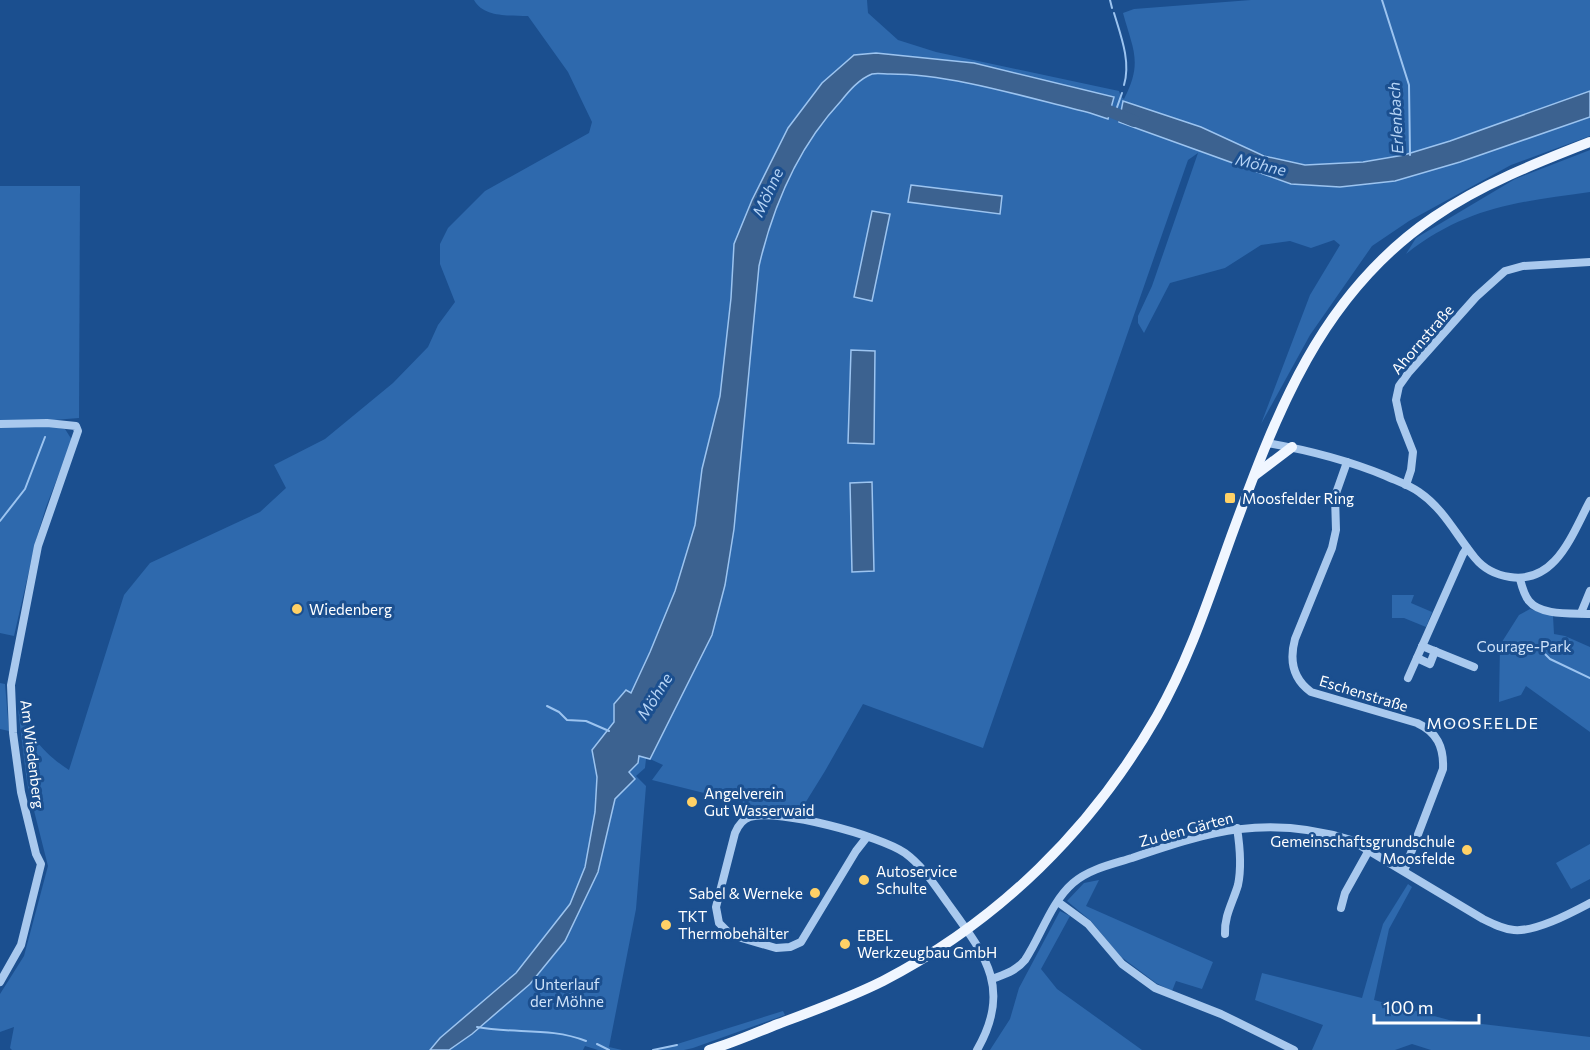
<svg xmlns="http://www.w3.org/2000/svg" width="1590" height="1050" font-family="Commissioner,sans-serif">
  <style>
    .green { fill: #2e69ad; fill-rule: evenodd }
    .water { fill: #3c6290; stroke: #9cc4f0; stroke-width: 1.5 }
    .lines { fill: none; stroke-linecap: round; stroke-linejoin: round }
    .stream { stroke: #9cc4f0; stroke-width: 2 }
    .river { stroke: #3c6290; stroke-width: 12 }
    .minor { stroke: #a9c9ee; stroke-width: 8 }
    .major { stroke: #f0f6ff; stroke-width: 10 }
    .poi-dot { fill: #ffd166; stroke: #1b4f8f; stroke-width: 2 }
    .labels { text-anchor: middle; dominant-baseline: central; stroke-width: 6; stroke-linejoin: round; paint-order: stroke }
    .street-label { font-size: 15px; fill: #fff; stroke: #1b4f8f }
    .poi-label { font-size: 15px; fill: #fff; stroke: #1b4f8f; text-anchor: start }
    .park-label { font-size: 15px; fill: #cfe3fa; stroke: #1b4f8f }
    .water-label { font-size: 16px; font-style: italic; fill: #b5d3f5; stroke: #1b4f8f }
    .neighbourhood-label { font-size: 16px; letter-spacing: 1.5px; fill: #fff; stroke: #1b4f8f }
  </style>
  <rect width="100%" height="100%" fill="#1b4f8f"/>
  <g class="green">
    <path d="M474,0H867L868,13L898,40L936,52L1119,91L1121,97L1124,99C1143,62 1133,50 1123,13L1134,9L1251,0H1590V91C1508,120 1424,160 1336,164C1326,164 1314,166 1304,165C1267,160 1234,142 1201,127L1265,170L1460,162L1590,117V136L1511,165L1409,221L1372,246L1310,335L1261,424L1310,295L1340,245L1334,240L1311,248L1290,241L1261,245L1225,268L1170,283L1144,333L1138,323V316L1152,286L1198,153L1188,160L983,748L863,704L825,771L799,813L782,808L780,812L652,780L663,765L650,759L712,635L726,577L677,699L646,759L645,768L636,776L646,786L636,909L609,1047L622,1050H598L585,1046L583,1050H12L10,1048L14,1027L0,1032V994L24,956L48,866L27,783L18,709C31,737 43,753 69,770L124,595L150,563L260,512L286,488L274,465L325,439L393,383L428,347L438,325L455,302L440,264V244L448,228L485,191L589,133L592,122L568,72L528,16C509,15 484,18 474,0ZM728,327L729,363L696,516L702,469L720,396Z"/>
    <path d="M1590,150V192C1518,202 1466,207 1406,254L1416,238L1515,179Z"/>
    <polygon points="0,186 80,186 79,418 29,422 0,422"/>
    <polygon points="0,427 53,427 65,429 72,440 46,507 36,540 14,636 0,633"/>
    <polygon points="1392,595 1414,595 1411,603 1432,612 1426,627 1404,618 1392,618"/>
    <polygon points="1530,609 1553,616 1554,634 1565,636 1590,647 1590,732 1526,686 1521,695 1499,702 1500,645 1519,615"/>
    <polygon points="0,683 5,684 9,731 0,729"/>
    <polygon points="1590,844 1590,879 1571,889 1556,863"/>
    <polygon points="1099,880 1086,906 1213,962 1202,989 1176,981 1172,991 1156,983 1120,956 1091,921 1067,901 1084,883"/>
    <polygon points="1408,884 1412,887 1389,929 1374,1000 1449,1020 1590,1037 1590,1050 1431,1050 1412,1044 1395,1050 1312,1050 1323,1025 1255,1000 1262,973 1362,998 1383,924"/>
    <polygon points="1060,911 1070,916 1041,969 1057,989 1142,1050 990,1050 1010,1019 1019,988"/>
    <polygon points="783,1011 785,1015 693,1048 684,1050 658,1050"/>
  </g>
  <g class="water">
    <path d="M876,53L974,63L1114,97L1108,119L1090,113C1028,98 953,74 890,74C884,74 877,73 872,74C859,79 849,91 841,101C799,146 773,206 759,266L734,529L725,585L712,635L650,759L639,756L638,763L629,772L635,779L615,799L598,872L565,941L530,984L472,1034L449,1050H430L440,1038L516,973L570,904L585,867L595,812L597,777L592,750L614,722V704L626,690L631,693L650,652L675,591L695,525L702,469L720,396L731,298L734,244L752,200L788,128L822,83L854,55Z"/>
    <polygon points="1590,91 1590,117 1460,162 1395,181 1340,187 1291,184 1119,122 1123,101 1201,127 1264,156 1305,165 1363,162 1404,155 1450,141"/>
    <polygon points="911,185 1002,196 1000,214 908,202"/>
    <polygon points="872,211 890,214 872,301 854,297"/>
    <polygon points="851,350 875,351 874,444 848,443"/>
    <polygon points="872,482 874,571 852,572 850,483"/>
  </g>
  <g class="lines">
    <g class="stream">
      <polyline points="1110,0 1112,8"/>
      <polyline points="1382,0 1409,85 1410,155"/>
      <path d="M1114,13C1121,36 1131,62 1124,85"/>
      <polyline points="1115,113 1122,93"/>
      <polyline points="0,521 25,489 45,437"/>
      <polyline points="1545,654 1550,659 1590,678"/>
      <polyline points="547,706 559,712 567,720 586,721 609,731"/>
      <path d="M477,1027C514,1034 551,1027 586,1041"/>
      <polyline points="597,1044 609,1050"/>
      <polyline points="653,1050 677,1045"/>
    </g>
    <polyline class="river" points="1094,105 1134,121"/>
    <g class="minor">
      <polyline points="0,424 47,423 76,426 78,431 38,546 11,685 13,733 21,792 36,854 41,864 21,945 0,982"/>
      <path d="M1267,443C1308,450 1347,460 1386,476C1397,481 1409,485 1419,492C1444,509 1456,535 1475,558C1484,569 1496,575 1510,577C1556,584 1572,534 1590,501"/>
      <path d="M1347,462L1335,496L1336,530L1332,548L1295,639C1289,661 1293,679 1311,692L1417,723C1437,732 1444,747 1443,769L1404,871"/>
      <polyline points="1406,485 1411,470 1413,452 1400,419 1396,400 1399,386 1409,372 1476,297 1505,271 1523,266 1590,262"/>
      <path d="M1520,579C1522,587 1524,595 1529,601C1541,616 1572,613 1590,614"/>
      <polyline points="1581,613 1590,591"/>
      <polyline points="1422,646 1474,667"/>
      <polyline points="1417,658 1430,664 1435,651"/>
      <polyline points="1408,678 1463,554 1467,548"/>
      <polyline points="1427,727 1436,725 1492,725"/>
      <path d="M867,837L856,851L801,942L790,947L776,948L731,935L719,923L716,907L735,833C738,826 743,819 750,817C778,808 881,836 905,853C924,867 935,886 949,905C986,956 1012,989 977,1050"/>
      <polyline points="1058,902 1088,924 1122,964 1155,988 1221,1014 1294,1050"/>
      <polyline points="1341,908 1345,893 1369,850"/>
      <path d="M1225,934C1224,916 1233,902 1238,885C1242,866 1240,847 1237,828"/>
      <path d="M992,979C1005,974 1016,971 1025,960C1041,936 1051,902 1073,883C1089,869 1113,864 1132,858C1210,831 1268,814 1351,840L1483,919C1493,924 1503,929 1514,930C1536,932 1571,913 1590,903"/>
    </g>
    <g class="major">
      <polyline points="1255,475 1292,447"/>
      <path d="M709,1050C733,1043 755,1033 778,1024C813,1011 849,998 883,981C999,921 1092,829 1157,716C1189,660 1209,598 1231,537C1276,414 1320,294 1434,217C1482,184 1536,163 1590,142"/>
    </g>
  </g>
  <g class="poi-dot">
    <rect x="1224" y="492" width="12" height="12" rx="3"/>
    <circle cx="297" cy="609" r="6"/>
    <circle cx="692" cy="802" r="6"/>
    <circle cx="1467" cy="850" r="6"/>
    <circle cx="864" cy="880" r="6"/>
    <circle cx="815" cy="893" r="6"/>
    <circle cx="666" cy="925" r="6"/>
    <circle cx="845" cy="944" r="6"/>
  </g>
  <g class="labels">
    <g class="street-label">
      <text transform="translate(1422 339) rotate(-49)">Ahornstraße</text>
      <text transform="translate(1364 693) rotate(17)">Eschenstraße</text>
      <text transform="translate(33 754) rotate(83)">Am Wiedenberg</text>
      <text transform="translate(1186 829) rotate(-15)">Zu den Gärten</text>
    </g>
    <g class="poi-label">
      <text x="1242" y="498">Moosfelder Ring</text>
      <text x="309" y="609">Wiedenberg</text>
      <text x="704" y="793">Angelverein<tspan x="704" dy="17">Gut Wasserwaid</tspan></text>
      <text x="1455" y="841" text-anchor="end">Gemeinschaftsgrundschule<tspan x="1455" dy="17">Moosfelde</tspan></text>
      <text x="876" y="871">Autoservice<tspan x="876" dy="17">Schulte</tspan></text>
      <text x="803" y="893" text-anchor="end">Sabel &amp; Werneke</text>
      <text x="678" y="916">TKT<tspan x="678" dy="17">Thermobehälter</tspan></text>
      <text x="857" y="935">EBEL<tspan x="857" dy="17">Werkzeugbau GmbH</tspan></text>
    </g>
    <g class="park-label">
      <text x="1524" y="646">Courage-Park</text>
      <text x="567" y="984">Unterlauf<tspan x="567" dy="17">der Möhne</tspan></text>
    </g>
    <g class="water-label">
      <text transform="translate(1395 118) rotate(-93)">Erlenbach</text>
      <text transform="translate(1261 164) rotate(13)">Möhne</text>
      <text transform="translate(767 192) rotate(-65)">Möhne</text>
      <text transform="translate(654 696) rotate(-58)">Möhne</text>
    </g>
    <g class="neighbourhood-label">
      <text x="1483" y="722">MOOSFELDE</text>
    </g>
  </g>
  <path d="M1374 1014v9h105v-9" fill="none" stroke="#ffffff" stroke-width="3"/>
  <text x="1383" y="1014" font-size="18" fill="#ffffff" stroke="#1b4f8f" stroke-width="4.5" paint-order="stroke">100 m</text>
</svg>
